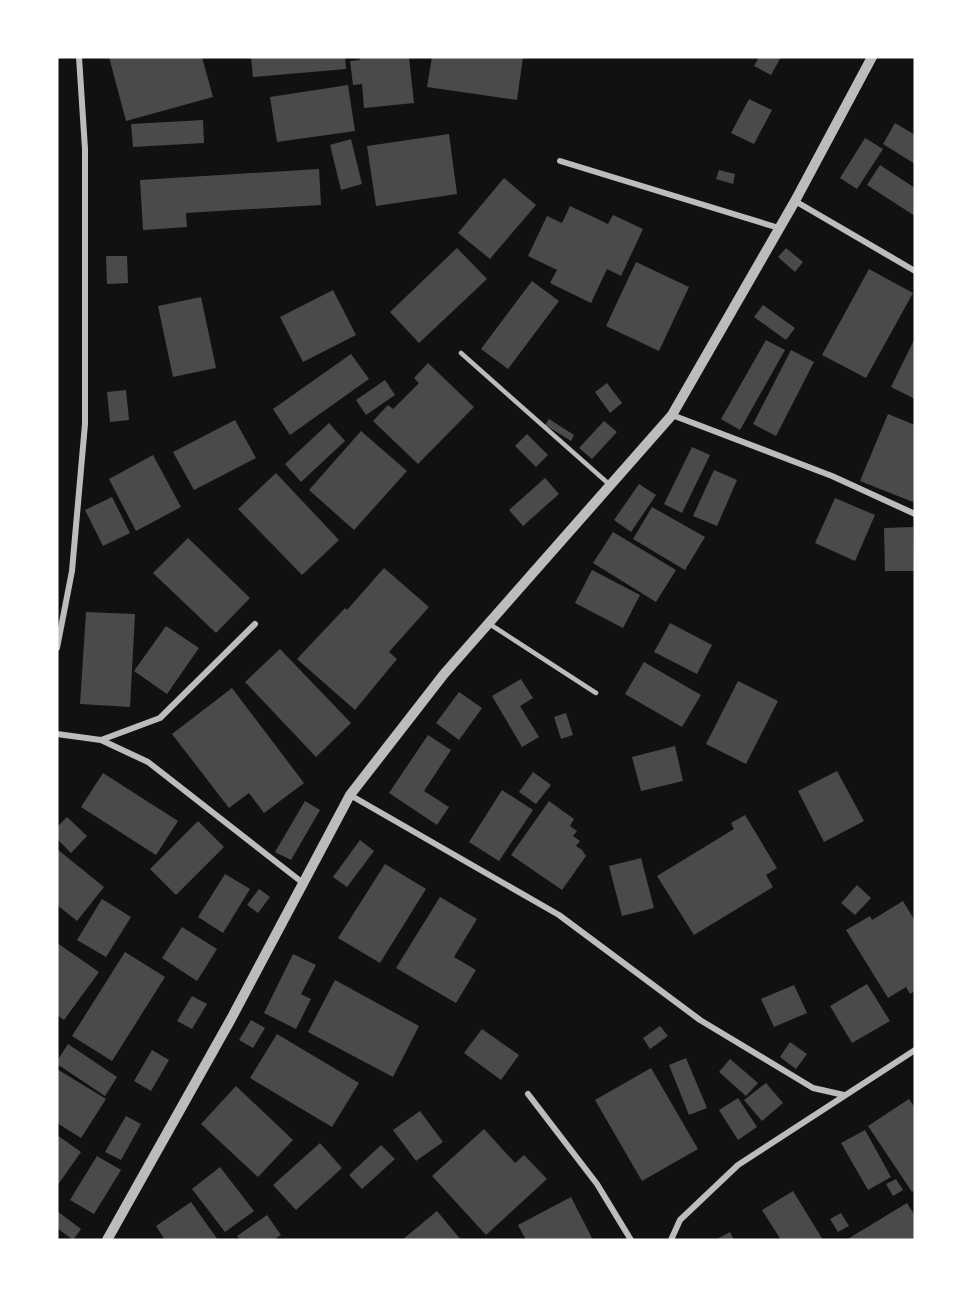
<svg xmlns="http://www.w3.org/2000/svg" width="972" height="1297" font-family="Overpass,sans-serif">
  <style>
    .building { fill: #4a4a4a }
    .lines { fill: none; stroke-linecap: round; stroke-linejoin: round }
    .service { stroke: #bcbcbc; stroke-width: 4.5 }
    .minor { stroke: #bcbcbc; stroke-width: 6 }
    .tertiary { stroke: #bcbcbc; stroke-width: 10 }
  </style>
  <rect width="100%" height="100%" fill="#111"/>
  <g class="building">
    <polygon points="109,57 202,57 213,97 126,121"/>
    <polygon points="251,57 345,57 346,69 253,77"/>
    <polygon points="359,57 409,57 414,103 364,108 362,84 353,85 350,61 360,60"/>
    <polygon points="432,57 523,57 517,100 427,87"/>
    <polygon points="759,57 781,57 771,75 754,66"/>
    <polygon points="348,85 355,131 277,142 270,97"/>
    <polygon points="749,99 772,110 754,144 731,133"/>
    <polygon points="203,120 204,143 133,147 131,124"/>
    <polygon points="895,123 915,135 915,164 883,144"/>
    <polygon points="449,134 457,194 376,206 367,146"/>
    <polygon points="865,138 883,149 857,189 840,178"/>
    <polygon points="351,139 362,184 341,190 330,145"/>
    <polygon points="880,165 915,188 915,216 867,185"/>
    <polygon points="319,169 321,205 186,213 187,227 143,230 140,180"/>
    <polygon points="719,170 735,174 733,184 716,179"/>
    <polygon points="504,178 536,205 490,259 458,233"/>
    <polygon points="570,206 608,224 613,215 643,229 621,276 607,269 591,303 550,283 557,270 528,256 547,216 562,223"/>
    <polygon points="457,248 487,279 419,343 390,312"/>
    <polygon points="786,248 803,262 795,272 778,257"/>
    <polygon points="106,256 127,256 128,283 107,284"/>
    <polygon points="636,262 689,287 659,351 606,326"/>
    <polygon points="869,269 913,293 866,378 822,355"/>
    <polygon points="532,281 559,301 508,369 481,349"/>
    <polygon points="333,290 356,335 303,362 280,317"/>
    <polygon points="201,297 216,368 173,377 158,306"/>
    <polygon points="763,305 795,328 786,340 754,317"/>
    <polygon points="915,338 915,399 891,387"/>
    <polygon points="766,340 785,350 740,430 721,419"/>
    <polygon points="791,350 814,362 776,436 753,424"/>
    <polygon points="351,354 369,379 290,435 273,409"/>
    <polygon points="428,363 474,407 418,464 373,421 388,405 393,409 419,383 414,378"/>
    <polygon points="385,380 395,395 366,415 356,400"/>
    <polygon points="607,383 622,403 610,413 595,392"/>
    <polygon points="126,390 129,420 110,422 107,392"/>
    <polygon points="888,414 915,425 915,496 913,502 860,481"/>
    <polygon points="549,419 574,435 571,441 545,425"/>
    <polygon points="235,420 256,458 194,490 173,452"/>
    <polygon points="604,421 617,432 592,459 579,448"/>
    <polygon points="329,423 345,441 301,482 285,464"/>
    <polygon points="361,431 407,471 354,530 309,490"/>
    <polygon points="527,434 548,455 536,467 515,446"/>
    <polygon points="692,447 710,455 682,513 664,504"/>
    <polygon points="153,455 181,507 136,531 109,479"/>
    <polygon points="714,470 737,480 717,526 693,516"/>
    <polygon points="276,473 339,540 302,575 238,509"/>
    <polygon points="545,478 559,494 523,526 509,510"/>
    <polygon points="639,484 656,495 631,532 614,520"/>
    <polygon points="112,497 130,533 103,546 85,510"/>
    <polygon points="835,498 875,515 855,561 815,543"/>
    <polygon points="652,507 705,537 685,570 633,539"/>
    <polygon points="913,527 914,571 885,571 884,528"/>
    <polygon points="613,532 676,570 656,602 593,563"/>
    <polygon points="188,538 250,598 216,633 153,573"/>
    <polygon points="384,568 429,607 389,652 397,659 355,710 297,659 345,608 347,610"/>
    <polygon points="592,570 640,595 623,628 575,603"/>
    <polygon points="86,612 135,614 130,707 80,704"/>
    <polygon points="670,623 712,645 697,674 654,652"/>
    <polygon points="166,626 199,648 167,694 134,671"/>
    <polygon points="280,649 351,723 316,757 245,682"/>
    <polygon points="644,662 701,695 682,727 625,694"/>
    <polygon points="521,679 533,698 520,706 539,737 522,747 492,696"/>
    <polygon points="738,681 778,701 746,764 706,744"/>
    <polygon points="232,688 304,783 264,813 249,793 229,808 172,734"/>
    <polygon points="459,692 482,708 459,740 436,723"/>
    <polygon points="566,713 573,735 561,739 554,717"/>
    <polygon points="428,735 451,750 424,791 449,807 437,825 389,793"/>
    <polygon points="675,746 683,781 641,791 632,757"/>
    <polygon points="837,771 864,821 824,842 798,791"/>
    <polygon points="533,772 551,785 536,804 519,792"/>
    <polygon points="103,773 178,821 156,855 81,807"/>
    <polygon points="502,790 533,810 499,861 469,842"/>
    <polygon points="305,801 320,810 291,860 275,852"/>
    <polygon points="549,801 574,819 570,826 577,831 573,836 580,841 576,846 582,850 586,856 562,890 511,855"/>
    <polygon points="745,815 777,868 766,875 773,887 694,935 657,876 734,829 731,823"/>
    <polygon points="67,817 87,836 71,853 57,839 57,827"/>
    <polygon points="198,821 224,847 176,895 150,869"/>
    <polygon points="360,840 374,851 347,887 333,877"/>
    <polygon points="57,849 104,887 77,921 57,905"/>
    <polygon points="641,858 654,908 622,916 609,866"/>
    <polygon points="385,864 426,889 380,963 338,938"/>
    <polygon points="225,874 250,889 223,933 198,917"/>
    <polygon points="857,885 871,898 855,915 841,903"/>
    <polygon points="259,889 270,897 258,913 247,905"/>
    <polygon points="440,897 477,919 454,957 476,970 456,1003 396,968"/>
    <polygon points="102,899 131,917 106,957 77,940"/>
    <polygon points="903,901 915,921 915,991 910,994 906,987 888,998 846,930 870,916 872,920"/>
    <polygon points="182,927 217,949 197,981 162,958"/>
    <polygon points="57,943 99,972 64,1020 57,1015"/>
    <polygon points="125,952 165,977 112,1061 72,1036"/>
    <polygon points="293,954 316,965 301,994 311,999 296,1029 264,1013"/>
    <polygon points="335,980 419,1026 393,1077 308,1032"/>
    <polygon points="867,984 890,1021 852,1043 830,1006"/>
    <polygon points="794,985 807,1013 774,1027 761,999"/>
    <polygon points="192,996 207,1004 192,1029 177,1021"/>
    <polygon points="251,1020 265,1028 253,1048 239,1040"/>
    <polygon points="660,1026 668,1036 650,1049 643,1038"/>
    <polygon points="482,1029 519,1055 501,1080 464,1053"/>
    <polygon points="277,1034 359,1083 332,1127 250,1078"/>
    <polygon points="790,1042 807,1054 796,1069 780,1057"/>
    <polygon points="68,1044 117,1077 105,1096 57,1064 57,1061"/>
    <polygon points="152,1050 169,1060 151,1091 134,1081"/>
    <polygon points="686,1058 707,1108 689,1115 669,1065"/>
    <polygon points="730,1059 758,1083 746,1096 719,1072"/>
    <polygon points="651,1068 698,1149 642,1181 595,1100"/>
    <polygon points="57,1069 106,1099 81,1138 57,1123"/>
    <polygon points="766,1083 783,1103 762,1121 744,1100"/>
    <polygon points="236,1086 293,1140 258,1177 201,1124"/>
    <polygon points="738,1098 757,1127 738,1140 719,1110"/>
    <polygon points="909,1099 915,1108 915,1190 912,1192 868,1126"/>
    <polygon points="420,1111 443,1142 416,1161 393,1130"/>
    <polygon points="126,1116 141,1124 121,1160 105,1152"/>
    <polygon points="484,1129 515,1163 524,1155 547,1179 486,1235 432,1176"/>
    <polygon points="865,1130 891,1177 868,1190 841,1143"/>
    <polygon points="57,1135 81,1152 57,1186"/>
    <polygon points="320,1143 342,1168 296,1210 273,1185"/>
    <polygon points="381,1145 395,1159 362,1189 349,1175"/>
    <polygon points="97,1156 121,1170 94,1214 70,1200"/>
    <polygon points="220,1167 254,1211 225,1232 192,1189"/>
    <polygon points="896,1179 903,1190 893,1196 886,1184"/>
    <polygon points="793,1191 823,1240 781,1240 762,1210"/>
    <polygon points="571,1197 593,1240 526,1240 518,1225"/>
    <polygon points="191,1202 218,1240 165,1240 156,1226"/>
    <polygon points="907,1203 915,1216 915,1238 912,1240 846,1240"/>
    <polygon points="57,1211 81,1229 73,1240 57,1228"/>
    <polygon points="437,1211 461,1240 402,1240"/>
    <polygon points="841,1213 849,1226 838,1232 830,1219"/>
    <polygon points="267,1215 281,1235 273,1240 240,1240 237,1236"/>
    <polygon points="730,1232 734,1240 715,1240"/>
  </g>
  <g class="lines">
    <g class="service">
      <polyline points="461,353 610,485"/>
      <polyline points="488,623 596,693"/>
    </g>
    <g class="minor">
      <polyline points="560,161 779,228"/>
      <polyline points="795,201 915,271"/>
      <polyline points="672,415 832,476 915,514"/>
      <polyline points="57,648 72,571 85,424 85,149 79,57"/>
      <polyline points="57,734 101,740 148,762 303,883"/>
      <polyline points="101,740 160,718 255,624"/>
      <polyline points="350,795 559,915 700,1020 813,1088 844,1095"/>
      <polyline points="528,1094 597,1184 631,1240"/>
      <polyline points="671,1240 680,1220 738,1165 915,1050"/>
    </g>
    <polyline class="tertiary" points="107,1240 231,1019 350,795 444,674 672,415 795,201 872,57"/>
  </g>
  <rect width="972" height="1297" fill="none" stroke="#ffffff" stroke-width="117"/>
</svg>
